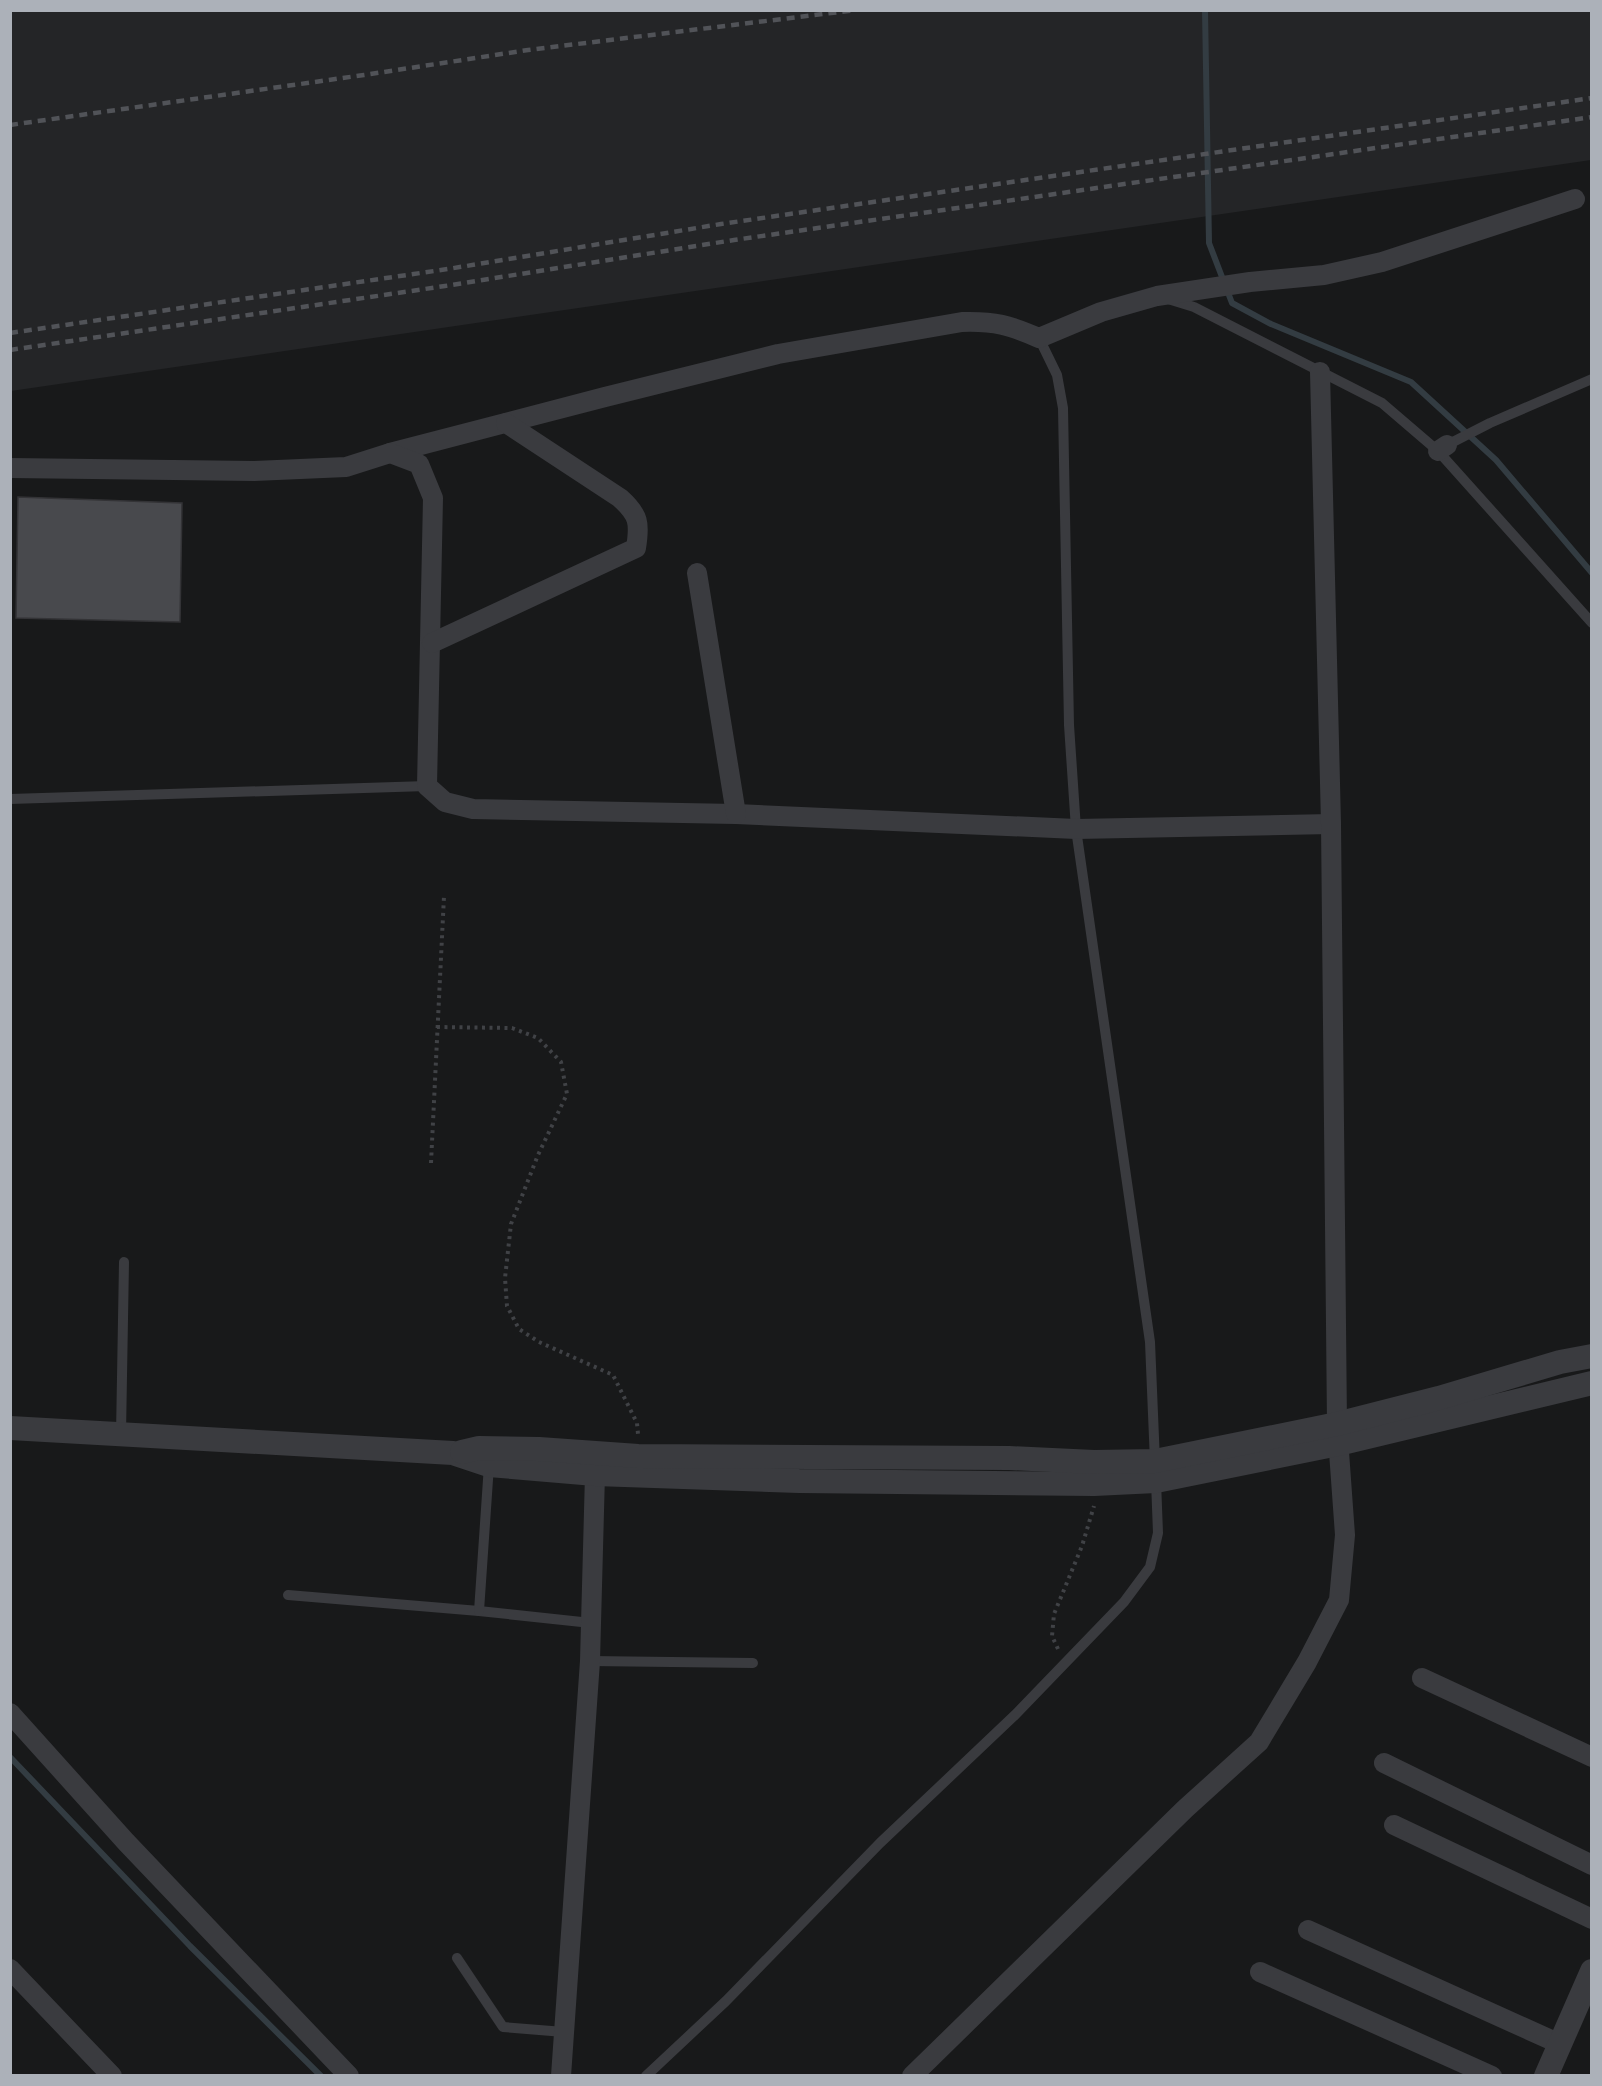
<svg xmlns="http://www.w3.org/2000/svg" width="1602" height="2086" font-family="Ubuntu,sans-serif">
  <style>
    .built { fill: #242527 }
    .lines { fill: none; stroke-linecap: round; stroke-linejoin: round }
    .stream { stroke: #333c42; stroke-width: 6 }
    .building { fill: #48494d; stroke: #333336; stroke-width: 1.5 }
    .path { stroke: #404246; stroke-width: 4; stroke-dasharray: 3 4.5; stroke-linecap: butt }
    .service { stroke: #3a3b3f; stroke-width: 10 }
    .minor { stroke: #3a3b3f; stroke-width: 20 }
    .tertiary { stroke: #3a3b3f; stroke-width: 24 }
    .rail { stroke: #515358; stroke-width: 4.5; stroke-dasharray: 8 6; stroke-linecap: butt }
  </style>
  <rect width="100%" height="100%" fill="#18191a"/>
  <polygon class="built" points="10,11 1591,11 1591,160 11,391"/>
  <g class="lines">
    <g class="stream">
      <polyline points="1205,10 1209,243 1232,303 1271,324 1411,382 1496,460 1592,573"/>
      <polyline points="10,1757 190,1946 321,2076"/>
    </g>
  </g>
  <polygon class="building" points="18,497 182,503 180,622 16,618"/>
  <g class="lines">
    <g class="path">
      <polyline points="437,1027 512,1028 538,1038 561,1062 567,1094 538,1155 511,1224 505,1278 507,1306 519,1329 539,1342 613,1375 637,1423 638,1434"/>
      <polyline points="431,1163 444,896"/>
      <polyline points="1058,1649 1052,1636 1054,1614 1082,1546 1094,1506"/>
    </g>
    <g class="service">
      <polyline points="1168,299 1194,307 1382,403 1438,451 1592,623"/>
      <polyline points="1039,338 1057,375 1063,408 1069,725 1076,829 1150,1342 1155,1462"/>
      <polyline points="1447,445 1490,423 1592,379"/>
      <polyline points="10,799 427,786"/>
      <polyline points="121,1434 124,1262"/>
      <polyline points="288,1595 479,1611 591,1623"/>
      <polyline points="479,1611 489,1465"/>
      <polyline points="590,1661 753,1663"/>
      <polyline points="457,1958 503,2027 564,2032"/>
      <polyline points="646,2076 726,2001 880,1843 1015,1715 1124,1602 1150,1567 1158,1533 1156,1481"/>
    </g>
    <g class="minor">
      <polyline points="1438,451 1447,445"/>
      <path d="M390,453L605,397L778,354L962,322C995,321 1009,325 1039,338L1101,312L1157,296L1250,282L1324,275L1382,262L1575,199"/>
      <polyline points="10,468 254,471 346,467 390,453 419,464 433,498 427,786 445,802 473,809 736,814 1076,829 1331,824"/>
      <polyline points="697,573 736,814"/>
      <path d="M432,643L636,548C640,523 639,515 620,498L506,423"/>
      <polyline points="1422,1678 1592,1757"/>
      <polyline points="10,1713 126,1842 349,2076"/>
      <polyline points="1384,1763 1592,1865"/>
      <polyline points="1394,1825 1592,1919"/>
      <polyline points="1308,1930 1560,2044"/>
      <polyline points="10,1969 112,2076"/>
      <polyline points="1260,1972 1492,2076"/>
      <polyline points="561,2076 590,1661 595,1474"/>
      <polyline points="912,2076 1185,1809 1259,1742 1307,1662 1339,1600 1345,1535 1337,1424 1331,824 1320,372"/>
    </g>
    <g class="tertiary">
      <polyline points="10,1428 453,1453 489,1465 595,1474 799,1481 1094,1484 1156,1481 1338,1444 1592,1383"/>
      <polyline points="462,1452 479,1448 539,1449 638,1456 1009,1458 1094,1462 1155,1461 1337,1424 1439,1398 1560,1362 1592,1356"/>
      <polyline points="1546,2076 1592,1971"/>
    </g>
    <g class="rail">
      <polyline points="10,125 364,75 528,50 856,10"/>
      <polyline points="10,333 448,269 721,224 1592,98"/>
      <polyline points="10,350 445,286 734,240 1592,117"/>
    </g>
  </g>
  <rect width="1602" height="2086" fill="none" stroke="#acb1b9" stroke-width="24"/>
</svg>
